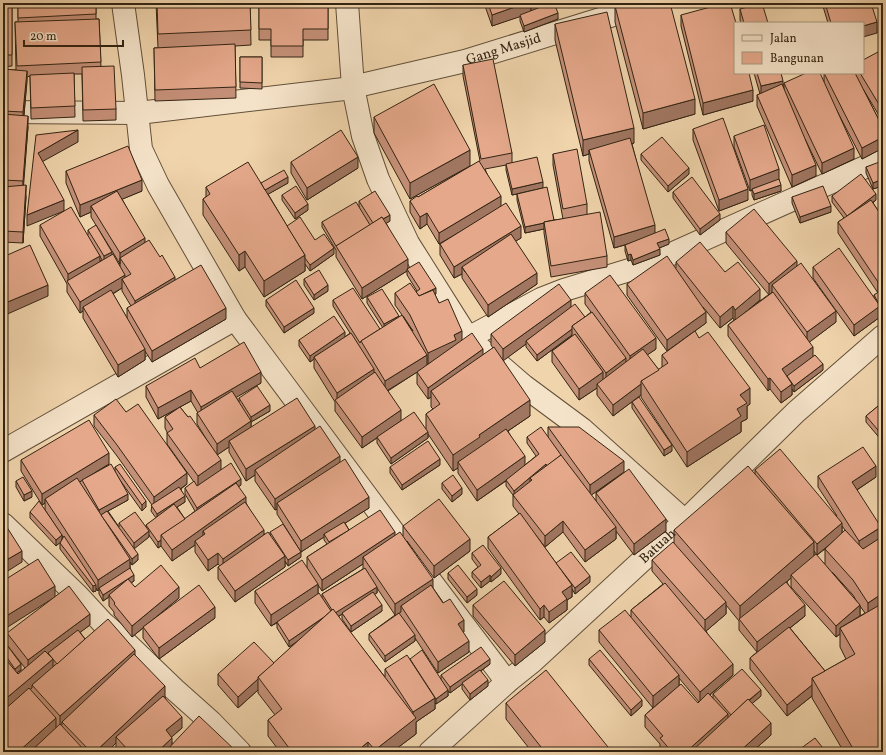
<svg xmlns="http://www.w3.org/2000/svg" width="886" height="755" font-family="Vollkorn,serif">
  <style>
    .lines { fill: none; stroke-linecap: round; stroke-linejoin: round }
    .minor-casing { stroke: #625039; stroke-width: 24 }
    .minor { stroke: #f5e3c9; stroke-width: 22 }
    .wall { fill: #c59078; stroke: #332413; fill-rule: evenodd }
    .shaded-wall { fill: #a07661; stroke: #332413 }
    .building { fill: #e5a88b; stroke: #332413 }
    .labels { text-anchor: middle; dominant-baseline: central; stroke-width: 3.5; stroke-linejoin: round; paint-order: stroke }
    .street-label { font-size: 14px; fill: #332413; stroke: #f5e3c9 }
  </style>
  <rect width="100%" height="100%" fill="#f0d4ac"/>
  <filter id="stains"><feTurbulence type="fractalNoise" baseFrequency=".005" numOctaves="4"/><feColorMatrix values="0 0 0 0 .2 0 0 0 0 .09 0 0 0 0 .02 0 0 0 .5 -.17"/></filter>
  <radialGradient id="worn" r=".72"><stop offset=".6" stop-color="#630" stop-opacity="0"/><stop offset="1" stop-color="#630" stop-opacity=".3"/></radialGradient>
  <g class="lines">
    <g class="minor-casing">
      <g id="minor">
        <polyline points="123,3 133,75 141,149 158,185 235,319 395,534 507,682"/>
        <polyline points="347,3 353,87 363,136 378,179 408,243 468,338 524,386 582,429 685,521"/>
        <path id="s1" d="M3,112L138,113L344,89L465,61L652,3"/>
        <polyline points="468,338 541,299 564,290 649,264 883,159"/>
        <polyline points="3,451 235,319"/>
        <polyline points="3,524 78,596 102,622 123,640 174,689 211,722 240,752"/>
        <path id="s2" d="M430,752L507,682L532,662L685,521L796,412L883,336"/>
      </g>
    </g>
    <use href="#minor" class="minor"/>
  </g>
  <g class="wall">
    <polygon points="18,3 96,3 96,19 99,19 101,67 116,109 116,120 83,121 82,74 74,74 75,117 31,119 30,76 27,77 24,116 28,127 23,185 26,197 23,243 3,242 3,69 16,70 15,22 18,22"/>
    <polygon points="156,3 250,3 251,45 235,46 236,98 155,101 154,48 158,48"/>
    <polygon points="259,3 328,3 328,40 303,40 303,57 271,57 271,40 259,40"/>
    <polygon points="484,3 554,3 558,19 524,32 520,21 520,16 492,26"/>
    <polygon points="822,3 871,3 877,33 863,23 828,23"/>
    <polygon points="12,4 12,66 3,67 3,5"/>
    <polygon points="615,6 695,114 643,129 615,22"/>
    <polygon points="740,9 768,23 741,23 740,20"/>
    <polygon points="681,15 753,101 703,115 681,26"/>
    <polygon points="883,16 883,27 881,23 881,18"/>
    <polygon points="555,24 634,143 632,144 655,233 669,244 659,248 660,255 633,265 631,260 628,261 625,251 625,245 614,248 589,161 589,154 583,156 555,40"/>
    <polygon points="240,57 262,57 262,89 240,88"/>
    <polygon points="883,61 883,122 863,89 883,128 883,148 862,159 836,109 854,159 822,174 805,139 816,176 792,187 757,106 757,95 760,94 754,73 781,73 783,86 784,90 784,83 824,82 824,73 855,74 855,73 863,73"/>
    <polygon points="463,65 512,153 512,163 543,188 554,220 563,219 553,165 553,154 587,204 587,214 607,256 607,267 551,277 544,233 544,229 525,233 517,200 517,194 512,195 506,170 506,165 485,169 501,207 521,238 515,241 537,284 488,317 462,278 462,274 454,278 440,255 440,244 439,244 427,224 420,229 410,212 410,201 418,197 480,161 463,76"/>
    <polygon points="374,117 470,166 410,199 374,133"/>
    <polygon points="693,129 748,200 719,211 693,140"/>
    <polygon points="734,136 779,180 781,191 754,200 752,195 752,190 750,191 734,147"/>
    <polygon points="641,154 689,174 668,192 641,160"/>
    <polygon points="291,162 358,168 307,200 291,173"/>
    <polygon points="883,163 883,198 879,193 879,187 873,189 866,173 866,167"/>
    <path d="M66,171L142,191L122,199L145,242L175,281L226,319L152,362L145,351V360L118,377L83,318V311L80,313L67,292V284L40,236V225L88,235V230L112,254L120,266V264L91,217V212L80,217L66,183ZM98,253L102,260L100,261ZM122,288V291L131,306L127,308V318L113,294Z"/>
    <polygon points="261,183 288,183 268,194 287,226 315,240 334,254 310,271 305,264 305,271 264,297 245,267 239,271 203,215 203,199 206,197 206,187"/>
    <polygon points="673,192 720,220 700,235 673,198"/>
    <polygon points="282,195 308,210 295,219 282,200"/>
    <polygon points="832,196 876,200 873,203 883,218 883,307 880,310 880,317 854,336 813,278 813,267 874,298 874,295 878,293 838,233 838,222 844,218 832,202"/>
    <polygon points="792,197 831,212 800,223 792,203"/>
    <path d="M359,201L390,221L386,223L408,268L436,294L435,295L439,303L462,340L483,355L493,348L491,345V334L571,308L585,317L591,312L585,304V293L656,349L647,355L659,370L662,367V355L699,338L750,404L747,406V419L741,422V432L687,467L641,397V395L613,416L597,395V388L579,400L552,362V351L572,336V335L537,361L526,347V344L503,360L530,416L508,431L525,465L536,456L527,443V437L548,438V427L624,472L666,531L634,555L616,531V539L585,562L563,532L545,547L534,533L556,563L590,582L575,594L572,589V597L567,600V610L549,623L544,617L540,620L488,548V537L519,514L513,506V495L506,486V481L477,501L458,473V468L453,471L428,434V438L391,464L377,443V438L362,448L335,411V402L314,368V359L310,362L299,346V340L345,337L350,333L333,306V300L380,329L383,328L367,303V297L399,318L402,315L395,305V293L416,292L417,291L407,275V271L362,299L336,257V250L322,227V222L359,207ZM403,316L410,327L413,331ZM417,372V384L428,399L431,397V407L433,409L426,414V429L401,421L388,391ZM616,478L596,493V501L591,495Z"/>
    <polygon points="726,232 797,266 836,322 809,342 813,357 823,370 794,392 792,389 792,395 781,403 770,389 768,391 728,336 728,325 734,320 733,318 720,328 703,307 706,323 667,351 627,295 627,284 676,268 676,262 725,272 760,300 745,312 772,292 769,295 726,243"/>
    <polygon points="304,279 328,291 314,300 304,285"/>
    <polygon points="266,300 314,313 284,333 266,306"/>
    <path d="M200,368L261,383L236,397L239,402V398L270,411L251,422V427L315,429L340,463L369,508L345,523L349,530L395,536H403V526L470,551L434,578L407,541L433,588L464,632H463L469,652L438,673L415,638V641L385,662L369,640V634L395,615L377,588V593L374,594L382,611L351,632L342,619V614L338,617L385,677V669L410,660V659L441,680V675L490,664L481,671L488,686L470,700L462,689V684L450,693L448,691V696L436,704L435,703V709L416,722V734L392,752H280L268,736V720L275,715L258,693V690L238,708L218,685V674L274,663L299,640L289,647L277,628V623L271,626L255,603V591L307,568V557L327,544L324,540V537L301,552L277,514V509L275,510L255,481V475L246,481L229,452V447L217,455L221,470L241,485L238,487L246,503L264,534L270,535V532L301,557L288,566L285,561V567L235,602L218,579V567L220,566L218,564L208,571L195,552V545L172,561L161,546L158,548L149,535V537L134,548L138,560L132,565L130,562V569L134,581L131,583L135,587L179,598L155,618H215L159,659L143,638V628L132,637L114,615V612L109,606V597L103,601L99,594V590L98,591L96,588V591L93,592L60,549V542L56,546L30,518V512L62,540L63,537L45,510V503L42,505L21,471V460L109,464L96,472H115V467L146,507L142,511L117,476L128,500L108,511L119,527V523L146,527V525L156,518L151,511L152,505L117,456L94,426V415L126,412L187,484L181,489L185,502L177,507L185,519L195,511L185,494V488L194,482L167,444V432L165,428V417L178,408L158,419L146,397V386ZM191,401L198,413H197V424L210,445L180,407ZM363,564V569L322,594V598L318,594V585L322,591Z"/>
    <polygon points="632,402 672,451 664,456 632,408"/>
    <polygon points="883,402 883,442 866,422 866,416"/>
    <polygon points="440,465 402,490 390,473 390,467"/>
    <path d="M755,470L837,516L818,487V476L876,477L857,490L881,538L883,752H844L812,698V696L787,716L750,669V658L757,652L739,630V621L726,605V614L706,631L733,675L710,695L713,699V694L761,696L752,703L771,735L752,752H662L660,750V744L645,727V715L670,693L653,708L599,642V630L631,617V610L663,584L652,571V560L674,543V530L755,474ZM842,526L845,530L842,533ZM825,549V564L814,556V551L817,555ZM832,572L853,595L857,602ZM791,578V587L836,637L840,634V647L846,659L825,671L790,628L805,616L787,582ZM860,606L865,613L860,616ZM679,678L699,702L698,703L679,686Z"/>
    <polygon points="16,481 32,497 24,501 16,487"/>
    <polygon points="442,483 462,494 452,502 442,489"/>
    <polygon points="472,553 501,574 491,582 490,581 481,588 472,577 472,572 478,567 472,559"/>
    <polygon points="448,573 477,595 467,603 448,579"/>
    <polygon points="473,605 545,642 515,666 473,616"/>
    <polygon points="90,625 80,632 85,639 135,656 165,698 182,728 171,737 172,744 237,752 120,752 116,748 116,743 107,752 3,752 3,661 5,663 6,662 3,658 3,642 21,670 17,673 18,674 25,668 7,645 7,633"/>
    <polygon points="589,659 642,706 631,716 589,665"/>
    <polygon points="506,703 612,752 532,752 506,719"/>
  </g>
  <g class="shaded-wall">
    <polygon points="526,3 531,3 531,13 492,26 492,15"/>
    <polygon points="531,3 551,3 531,14"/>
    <polygon points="558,13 558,19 524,32 524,26"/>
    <polygon points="877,22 877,33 863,37 863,26"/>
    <polygon points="27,71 27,82 23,124 23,112"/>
    <polygon points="783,81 783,92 761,98 761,86"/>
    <polygon points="753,90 753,101 703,115 703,103"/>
    <polygon points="695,99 695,114 643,129 643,113"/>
    <polygon points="28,116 28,127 23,193 23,181"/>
    <polygon points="634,128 634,143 590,154 589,150 589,154 583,156 583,140"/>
    <polygon points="78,130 78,142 38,164 38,153"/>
    <polygon points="883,137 883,148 862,159 862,148"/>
    <polygon points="854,148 854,159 822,174 822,163"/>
    <polygon points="470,150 470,166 410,199 410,183"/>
    <polygon points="358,157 358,168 307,200 307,188"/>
    <polygon points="816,165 816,176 792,187 792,175"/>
    <polygon points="689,168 689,174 668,192 668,186"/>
    <polygon points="779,169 779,180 752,189 752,190 750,191 750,180"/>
    <polygon points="288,177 288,183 265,196 265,190"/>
    <polygon points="883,179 879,182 879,187 873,189 873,183"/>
    <polygon points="142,180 142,191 94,211 91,206 91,212 80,217 80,205"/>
    <polygon points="543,182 543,188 512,195 512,189"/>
    <polygon points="26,185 26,197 23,243 23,232"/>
    <polygon points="781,185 781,191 754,200 754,194"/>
    <polygon points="748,189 748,200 719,211 719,200"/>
    <polygon points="876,194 876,200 847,222 847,216"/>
    <polygon points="501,196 501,208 439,244 439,233"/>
    <polygon points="64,200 64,211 27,226 27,215"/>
    <polygon points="308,204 308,210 295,219 295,213"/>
    <polygon points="831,206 831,212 800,223 800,217"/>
    <polygon points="427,213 427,224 420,229 420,217"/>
    <polygon points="720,214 720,220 700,235 700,229"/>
    <polygon points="390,215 390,221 374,231 374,225"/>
    <polygon points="544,223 544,229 525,233 525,227"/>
    <polygon points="655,225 655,236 614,248 614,237"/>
    <polygon points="521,226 521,238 465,272 462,267 462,274 454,278 454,267"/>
    <polygon points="145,238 145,249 120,258 120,264 120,253"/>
    <polygon points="669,239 669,244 657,249 657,243"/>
    <polygon points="334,248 334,254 310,271 310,265"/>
    <polygon points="660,249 660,255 633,265 633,260"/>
    <polygon points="245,251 245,267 239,271 239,255"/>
    <polygon points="112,252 112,257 104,262 104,256"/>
    <polygon points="631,254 631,260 628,261 628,255"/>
    <polygon points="305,255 305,271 264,297 264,281"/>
    <polygon points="100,256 100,267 68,282 68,274"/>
    <polygon points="408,259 408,270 407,269 407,271 362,299 362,288"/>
    <polygon points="797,261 797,272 772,285 772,292 769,295 769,284"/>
    <polygon points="537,273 537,284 488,317 488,305"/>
    <polygon points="125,275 125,284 122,279 122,288 85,310 83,307 83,311 80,313 80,302"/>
    <polygon points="175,277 175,288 135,312 135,301"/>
    <polygon points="883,279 883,290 878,293 878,282"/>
    <polygon points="48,285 48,296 3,316 3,304"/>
    <polygon points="328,285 328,291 314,300 314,295"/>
    <polygon points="436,288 436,294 419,305 419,299"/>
    <polygon points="760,289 760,300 735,321 735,310"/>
    <polygon points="571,300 571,311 526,341 526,344 503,361 503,349"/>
    <polygon points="883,302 883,307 880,310 880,317 854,336 854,325 879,306 879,304"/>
    <polygon points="733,306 733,318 720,328 720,317"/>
    <polygon points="226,308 226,319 152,362 152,351"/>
    <polygon points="314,308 314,313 284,333 284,327"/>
    <polygon points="836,311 836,322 807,344 807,332"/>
    <polygon points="706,312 706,323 667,351 667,340"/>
    <polygon points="399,316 399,322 384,330 384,324"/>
    <polygon points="572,329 572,335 537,361 537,355"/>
    <polygon points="462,331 462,342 456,351 428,364 428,353 454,335"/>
    <polygon points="345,332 345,338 314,357 314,359 310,362 310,356"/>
    <polygon points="656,338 656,349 630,367 630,356"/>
    <polygon points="813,347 813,358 782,380 782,369"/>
    <polygon points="145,349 145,360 118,377 118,365"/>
    <polygon points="483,349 483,360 431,391 431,397 428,399 428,388"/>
    <polygon points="427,355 427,366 385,392 385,381"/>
    <polygon points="626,358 626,370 606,384 606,373"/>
    <polygon points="823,364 823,370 794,392 794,386"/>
    <polygon points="374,369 374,380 337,402 337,393"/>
    <polygon points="261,372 261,383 201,418 201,407"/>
    <polygon points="603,372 603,384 597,384 597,388 579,400 579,389"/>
    <polygon points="770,378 770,389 768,391 768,379"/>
    <polygon points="6,383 6,394 3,396 3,385"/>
    <polygon points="641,384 641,395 613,416 613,405"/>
    <polygon points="792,384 792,395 781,403 781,392"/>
    <polygon points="750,388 750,404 747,406 747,419 741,422 741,432 687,467 687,452 737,409 740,395"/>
    <polygon points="191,390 191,401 158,419 158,408"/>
    <polygon points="530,400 530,416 480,450 458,462 458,468 453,471 453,455 479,435"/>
    <polygon points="270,405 270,411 251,422 251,432 229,441 229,447 217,455 217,444 251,421 251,417"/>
    <polygon points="401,410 401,421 362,448 362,437"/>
    <polygon points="315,426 315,437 255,470 255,475 246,481 246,469"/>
    <polygon points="428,432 428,438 391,464 391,458"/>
    <polygon points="672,445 672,451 664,456 664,450"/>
    <polygon points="109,453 109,464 47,502 45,499 45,503 42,505 42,494"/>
    <polygon points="340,456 340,467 277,503 277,509 275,510 275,499"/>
    <polygon points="525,456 525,467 477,501 477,490"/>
    <polygon points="440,459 440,465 402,490 402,485"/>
    <polygon points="221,460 221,472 198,487 198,476"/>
    <polygon points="624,461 624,472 590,496 590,485"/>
    <polygon points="546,464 546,470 532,480 530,478 530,483 514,497 514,491"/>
    <polygon points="876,466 876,477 852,493 852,482"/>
    <polygon points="187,473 187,484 154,508 154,497"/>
    <polygon points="241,479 241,485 197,514 197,508"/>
    <polygon points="462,488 462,494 452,502 452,496"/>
    <polygon points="32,491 32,497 24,501 24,495"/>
    <polygon points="128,494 128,500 99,516 99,510"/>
    <polygon points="185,496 185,502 157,520 157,514"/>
    <polygon points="246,497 246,509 205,534 203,531 203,539 195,541 195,545 172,561 172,550"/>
    <polygon points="369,497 369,508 325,536 324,534 324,537 301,552 301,541"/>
    <polygon points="146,501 146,507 142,511 142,505"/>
    <polygon points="666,519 666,531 634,555 634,544"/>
    <polygon points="563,521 563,532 545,547 545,536"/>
    <polygon points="842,523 842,534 817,555 817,544"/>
    <polygon points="616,527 616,539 585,562 585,550"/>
    <polygon points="881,527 881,538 859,552 859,541"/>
    <polygon points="264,530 264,541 223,570 223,559"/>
    <polygon points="149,531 149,537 134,549 134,543"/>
    <polygon points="395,532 395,544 363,557 363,564 322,591 322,580"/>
    <polygon points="62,535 62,541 56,546 56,540"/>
    <polygon points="470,539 470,551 434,578 434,566"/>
    <polygon points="161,540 161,546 158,548 158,542"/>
    <polygon points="814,542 814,558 791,575 791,578 741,621 740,620 740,606"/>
    <polygon points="22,551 22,562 3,574 3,562"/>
    <polygon points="301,552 301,557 288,566 288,560"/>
    <polygon points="218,553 218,564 208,571 208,560"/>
    <polygon points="138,554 138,560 132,565 132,559"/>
    <polygon points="285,556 285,567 235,602 235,591"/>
    <polygon points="130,559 130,570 99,588 99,590 98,591 98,580"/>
    <polygon points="501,568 501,574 491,582 491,577"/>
    <polygon points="134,575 134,581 110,596 109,595 109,597 103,601 103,595"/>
    <polygon points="490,575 490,581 481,588 481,582"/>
    <polygon points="590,576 590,582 575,594 575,588"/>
    <polygon points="433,579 433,590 401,606 401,612 395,616 395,604"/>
    <polygon points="318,584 318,596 271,626 271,615"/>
    <polygon points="96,585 96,591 93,592 93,586"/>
    <polygon points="572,585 572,597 567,600 567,610 549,623 549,612 562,592"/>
    <polygon points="55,586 55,597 3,630 3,618"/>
    <polygon points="179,587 179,598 132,637 132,626"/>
    <polygon points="377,587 377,593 334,619 334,613"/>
    <polygon points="477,589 477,595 467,603 467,597"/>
    <polygon points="883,593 883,609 868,618 868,603"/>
    <polygon points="726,602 726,614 705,632 705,620"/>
    <polygon points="382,605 382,611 351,632 351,626"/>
    <polygon points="544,605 544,617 540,620 540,609"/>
    <polygon points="805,605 805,616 757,654 757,642"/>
    <polygon points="860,605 860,616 840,628 840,634 836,637 836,626"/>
    <polygon points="215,607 215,618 159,659 159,648"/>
    <polygon points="332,612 332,618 289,647 289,641"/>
    <polygon points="90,614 90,625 50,655 48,653 48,656 28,671 28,660"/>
    <polygon points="464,620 464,632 458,635 458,624"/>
    <polygon points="545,630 545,642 515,666 515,655"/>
    <polygon points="415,635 415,641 385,662 385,656"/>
    <polygon points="469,641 469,652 438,673 438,662"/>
    <polygon points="135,650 135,661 62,722 62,725 60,727 60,716"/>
    <polygon points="53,659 53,670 32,685 32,688 3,712 3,701"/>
    <polygon points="490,659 490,664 450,693 450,687"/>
    <polygon points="21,664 21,670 15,674 15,669"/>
    <polygon points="733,664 733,675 700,703 700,692"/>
    <polygon points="679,675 679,686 653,708 653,696"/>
    <polygon points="258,679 258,690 238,708 238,697"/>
    <polygon points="488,680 488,686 470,700 470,694"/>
    <polygon points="812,685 812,696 787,716 787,705"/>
    <polygon points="165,686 165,698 116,737 116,743 107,752 95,752"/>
    <polygon points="448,690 448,696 436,704 436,699"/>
    <polygon points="761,690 761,696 732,721 732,716"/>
    <polygon points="435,698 435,709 416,722 416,734 392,752 375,752 375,750 413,720 413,712"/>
    <polygon points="642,700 642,706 631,716 631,710"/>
    <polygon points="728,714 728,725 698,752 686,752"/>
    <polygon points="182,717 182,728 166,742 166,730"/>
    <polygon points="56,718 56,729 30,752 18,752"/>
    <polygon points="771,723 771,735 752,752 739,752"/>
    <polygon points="172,738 172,749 169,752 157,752"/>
    <polygon points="368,742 368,752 356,752"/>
  </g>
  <g class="building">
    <polygon points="18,3 96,3 96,14 18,18"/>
    <polygon points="157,3 250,3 251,30 158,34"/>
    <polygon points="259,3 328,3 328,29 303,29 303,46 271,46 271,29 259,29"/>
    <polygon points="488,3 526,3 492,15"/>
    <polygon points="551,3 554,3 558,13 524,26 520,15"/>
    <polygon points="625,3 670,3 695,99 643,113 615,6"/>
    <polygon points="725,3 730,3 736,23 735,23 735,73 749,73 753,90 703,103 681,15"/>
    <polygon points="762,3 768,23 744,23 740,9"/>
    <polygon points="825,3 871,3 877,22 863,26 863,23 831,23"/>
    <polygon points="12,4 12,55 3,55 3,5"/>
    <polygon points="607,12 634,128 583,140 555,24"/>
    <polygon points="883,16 883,21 881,18"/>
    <polygon points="99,19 101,62 17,66 15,22"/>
    <polygon points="235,44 236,87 155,90 154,48"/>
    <polygon points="878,52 883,61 883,111 860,73 863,73 863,60"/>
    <polygon points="240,57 262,57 262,83 240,82"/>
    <polygon points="493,59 512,153 481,159 463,65"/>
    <polygon points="114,66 116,109 83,110 82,67"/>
    <polygon points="3,69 27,71 23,112 3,111"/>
    <polygon points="74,73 75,106 31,108 30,75"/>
    <polygon points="757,73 781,73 783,81 761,86"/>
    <polygon points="806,73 820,73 854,148 822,163 784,83"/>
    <polygon points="824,73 855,73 883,128 883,137 862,148"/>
    <polygon points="434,84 470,150 410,183 374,117"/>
    <polygon points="782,84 816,165 792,175 757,95"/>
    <polygon points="3,114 28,116 23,181 3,180"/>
    <polygon points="723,118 748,189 719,200 693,129"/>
    <polygon points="764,125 779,169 750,180 734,136"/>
    <polygon points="78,130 38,153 64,200 27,215 36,135"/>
    <polygon points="341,130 358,157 307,188 291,162"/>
    <polygon points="662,137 689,168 668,186 641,154"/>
    <polygon points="630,138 655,225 614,237 589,150"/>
    <polygon points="128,146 142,180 80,205 66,171"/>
    <polygon points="577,149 587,204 563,209 553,154"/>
    <polygon points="537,157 543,182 512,189 506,164"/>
    <polygon points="479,161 501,196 439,233 427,213 420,217 410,201 417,196 418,197"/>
    <polygon points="882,161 883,163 883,179 873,183 866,167"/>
    <polygon points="248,162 305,255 264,281 245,251 239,255 203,199 210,194 206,187"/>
    <polygon points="284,170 288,177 265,190 261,183"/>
    <polygon points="861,174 876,194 847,216 832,196"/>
    <polygon points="692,177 720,214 700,229 673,192"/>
    <polygon points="779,179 781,185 754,194 752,189"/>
    <polygon points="883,179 883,187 879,182"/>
    <polygon points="26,185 23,232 3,231 3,187"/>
    <polygon points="296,186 308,204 295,213 282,195"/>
    <polygon points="823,186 831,206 800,217 792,197"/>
    <polygon points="547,187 554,220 544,222 544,223 525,227 517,194"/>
    <polygon points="117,191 145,238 120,253 91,206"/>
    <polygon points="375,191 390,215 383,219 382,217 373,223 359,201"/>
    <polygon points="871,200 883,218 883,279 878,282 838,222"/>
    <polygon points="356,202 370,225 336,246 322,222"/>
    <polygon points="506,203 521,226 454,267 440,244"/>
    <polygon points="71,207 100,256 68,274 40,225"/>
    <polygon points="754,209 797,261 769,284 726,232"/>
    <polygon points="600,212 607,256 551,266 544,222"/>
    <polygon points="300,217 315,240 324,234 334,248 310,265 305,258 305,255 287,226"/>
    <polygon points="382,217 408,259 362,288 336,246"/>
    <polygon points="96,225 112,252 104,256 88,230"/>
    <polygon points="665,229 669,239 657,243 660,249 633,260 631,254 628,255 625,245"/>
    <polygon points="511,234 537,273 488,305 462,267"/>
    <polygon points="149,240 160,257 162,255 175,277 135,301 122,279 131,274 120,258"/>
    <polygon points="700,242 725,272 738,262 760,289 735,310 733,306 720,317 676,262"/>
    <polygon points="30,245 48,285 3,304 3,257"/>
    <polygon points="839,248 880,306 854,325 813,267"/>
    <polygon points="113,254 125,275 80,302 67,281"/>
    <polygon points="667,256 706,312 667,340 627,284"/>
    <polygon points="419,262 436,288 419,296 416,292 420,289 407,269"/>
    <polygon points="801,263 836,311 807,332 772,285"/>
    <polygon points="201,265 226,308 152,351 127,308"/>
    <polygon points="319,270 328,285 314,295 304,279"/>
    <polygon points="610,275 656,338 630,356 585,293"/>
    <polygon points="296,280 314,308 284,327 266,300"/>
    <polygon points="410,283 419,296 433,290 439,303 448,299 462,331 454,335 456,340 428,353 410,315 395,293"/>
    <polygon points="559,284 571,300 503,349 491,334"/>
    <polygon points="353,288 380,329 361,341 360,343 333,300"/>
    <polygon points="382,289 399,316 384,324 367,297"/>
    <polygon points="883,289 883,302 879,304 874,295"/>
    <polygon points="111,290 145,349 118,365 83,307"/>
    <polygon points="773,292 813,347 782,369 792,384 781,392 770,378 768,379 728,325"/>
    <polygon points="575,304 585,317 572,326 572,329 537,355 526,341"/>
    <polygon points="592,312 626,358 606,373 572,326"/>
    <polygon points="402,315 427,355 385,381 361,341"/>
    <polygon points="334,316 345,332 310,356 299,340"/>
    <polygon points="695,331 699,338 708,332 750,388 740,395 747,403 737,409 741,416 687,452 641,381 668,363 662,355"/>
    <polygon points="351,333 374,369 337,393 314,357"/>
    <polygon points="472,333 483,349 428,388 417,372"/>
    <polygon points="575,334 603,372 579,389 552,351"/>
    <polygon points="244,342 261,372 201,407 191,390 158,408 146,386 195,358 200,368"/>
    <polygon points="494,347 530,400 479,435 480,437 453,455 426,414 440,404 431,391"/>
    <polygon points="643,349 659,370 641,381 641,384 613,405 597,384"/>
    <polygon points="815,355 823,364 794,386 787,376"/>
    <polygon points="375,372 401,410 362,437 335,400"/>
    <polygon points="3,378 6,383 3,385"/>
    <polygon points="257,386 270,405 251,417 239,398"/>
    <polygon points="232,391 251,421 217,444 197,413"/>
    <polygon points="639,397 672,445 664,450 632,402"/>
    <polygon points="297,398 315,426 246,469 229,441"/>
    <polygon points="116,399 126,412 138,404 187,473 154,497 117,445 94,415"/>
    <polygon points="883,402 883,436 866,416"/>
    <polygon points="180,407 188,417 190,416 221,460 198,476 167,433 173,429 165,417"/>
    <polygon points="414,412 428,432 391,458 377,437"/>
    <polygon points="89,420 109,453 42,494 21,460"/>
    <polygon points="320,426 340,456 275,499 255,470"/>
    <polygon points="541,427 561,455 547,466 546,464 514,491 506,480 539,454 527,437"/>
    <polygon points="548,427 579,427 624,461 590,485"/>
    <polygon points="506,429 525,456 477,490 458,462"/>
    <polygon points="428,441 440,459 402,485 390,467"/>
    <polygon points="863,447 876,466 852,482 881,527 859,541 818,476"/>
    <polygon points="780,449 842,523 817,544 755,470"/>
    <polygon points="561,455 616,527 585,550 563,521 545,536 513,495 532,480 530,478"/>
    <polygon points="345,459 369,497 301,541 277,503"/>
    <polygon points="231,463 241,479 197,508 185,488 194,481 197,486"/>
    <polygon points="111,464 128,494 99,510 82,480"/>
    <polygon points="120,464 146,501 142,505 115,467"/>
    <polygon points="748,466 814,542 740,606 674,530"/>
    <polygon points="629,469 666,519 634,544 596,493"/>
    <polygon points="453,475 462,488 452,496 442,483"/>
    <polygon points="23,477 32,491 24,495 16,481"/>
    <polygon points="77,478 130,559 98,580 45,499"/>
    <polygon points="236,483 246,497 172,550 161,535"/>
    <polygon points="179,487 185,496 157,514 151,505"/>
    <polygon points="439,499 470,539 434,566 403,526"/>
    <polygon points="39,501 62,535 56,540 30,512"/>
    <polygon points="245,502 264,530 223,559 218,553 208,560 195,541 205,534 203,531"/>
    <polygon points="174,504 185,519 161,535 161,540 158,542 146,525"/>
    <polygon points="380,510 395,532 322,580 307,557"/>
    <polygon points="107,511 138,554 132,559 101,515"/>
    <polygon points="135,512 149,531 134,543 119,523"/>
    <polygon points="520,513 572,585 562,592 567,599 549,612 544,605 540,609 488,537"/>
    <polygon points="3,521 22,551 3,562"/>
    <polygon points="344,522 349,530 329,542 324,534"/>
    <polygon points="283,524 301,552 288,560 270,532"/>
    <polygon points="845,530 863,549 883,536 883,593 868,603 853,580 825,549"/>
    <polygon points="268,532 285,556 235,591 218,567"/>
    <polygon points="400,532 433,579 395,604 363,557"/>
    <polygon points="64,536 96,585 93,586 60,543"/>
    <polygon points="673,542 726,602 705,620 652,560"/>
    <polygon points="483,545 501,568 491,577 490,575 481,582 472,572 481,565 472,553"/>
    <polygon points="571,552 590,576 575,588 556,563"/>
    <polygon points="816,554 860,605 836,626 791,575"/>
    <polygon points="38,559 55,586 3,618 3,581"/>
    <polygon points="302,560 318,584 271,615 255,591"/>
    <polygon points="161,565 179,587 132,626 114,604 115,603 109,595 128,579 135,587"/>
    <polygon points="458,565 477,589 467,597 448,573"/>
    <polygon points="130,568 134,575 103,595 99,588"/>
    <polygon points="365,568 377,587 335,613 333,609 332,610 322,594"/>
    <polygon points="504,581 545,630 515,655 473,605"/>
    <polygon points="786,582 805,605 757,642 739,619"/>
    <polygon points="665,583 733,664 700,692 631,610"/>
    <polygon points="199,585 215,607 159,648 143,627"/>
    <polygon points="431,585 443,603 450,599 464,620 458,624 469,641 438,662 401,606"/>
    <polygon points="69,586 90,614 28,660 7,633"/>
    <polygon points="373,592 382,605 351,626 342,613"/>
    <polygon points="319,593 331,611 324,617 289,641 277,622"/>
    <polygon points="883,603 883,752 855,752 812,678 855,654 840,628"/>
    <polygon points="333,609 416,718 375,750 368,742 356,752 292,752 268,720 282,709 258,677"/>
    <polygon points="625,610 679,675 653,696 599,630"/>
    <polygon points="399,613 415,635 385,656 369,634"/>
    <polygon points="108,619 135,650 60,716 32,685"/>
    <polygon points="789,627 825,671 812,678 812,685 787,705 750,658"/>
    <polygon points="78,630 85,639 57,664 48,653"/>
    <polygon points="4,641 21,664 15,669 3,652 3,642"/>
    <polygon points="254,642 274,663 258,677 258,679 238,697 218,674"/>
    <polygon points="481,647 490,659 450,687 441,675"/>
    <polygon points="422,650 448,690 436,699 410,659"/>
    <polygon points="600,650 642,700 631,710 589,659"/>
    <polygon points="45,651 53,659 3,701 3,665 7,661 18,674"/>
    <polygon points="134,654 165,686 95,752 91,752 62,722"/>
    <polygon points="407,655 435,698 413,712 385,669"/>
    <polygon points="742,669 761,690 749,700 748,699 731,715 713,694"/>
    <polygon points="480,670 488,680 470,694 462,683"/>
    <polygon points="546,670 612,752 545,752 506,703"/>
    <polygon points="681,684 698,703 708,693 728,714 686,752 672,752 660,738 663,736 645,715"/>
    <polygon points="29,688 56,718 18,752 12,752 3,742 3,711"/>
    <polygon points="163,696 182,717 166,730 172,738 157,752 130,752 116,737"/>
    <polygon points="748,699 771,723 739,752 691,752"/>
    <polygon points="199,716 237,752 165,752"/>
    <polygon points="60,724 86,752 30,752"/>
    <polygon points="815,738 826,752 796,752"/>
  </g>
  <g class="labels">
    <g class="street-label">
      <text stroke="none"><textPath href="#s1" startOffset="507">Gang Masjid</textPath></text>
      <text stroke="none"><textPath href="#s2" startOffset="307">Batuah</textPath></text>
    </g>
  </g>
  <rect width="886" height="755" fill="none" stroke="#f0d4ac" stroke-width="16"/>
  <rect x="4" y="4" width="878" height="747" fill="none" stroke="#332413" stroke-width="2"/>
  <rect x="8" y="8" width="870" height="739" fill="none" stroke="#332413"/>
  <rect x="734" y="22" width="130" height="52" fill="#f5e3c9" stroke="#a79780"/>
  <rect x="742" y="35" width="20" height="6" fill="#f5e3c9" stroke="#a79780"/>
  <text x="770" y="42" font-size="12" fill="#332413">Jalan</text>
  <rect x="742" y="52" width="20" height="12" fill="#e5a88b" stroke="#a79780"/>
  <text x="770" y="62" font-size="12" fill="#332413">Bangunan</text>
  <path d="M24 40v6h99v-6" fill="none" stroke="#332413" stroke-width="2"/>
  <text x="30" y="40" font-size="12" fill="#332413" stroke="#f5e3c9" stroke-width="3" paint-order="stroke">20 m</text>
  <rect width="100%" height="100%" filter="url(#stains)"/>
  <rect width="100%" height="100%" fill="url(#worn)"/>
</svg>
